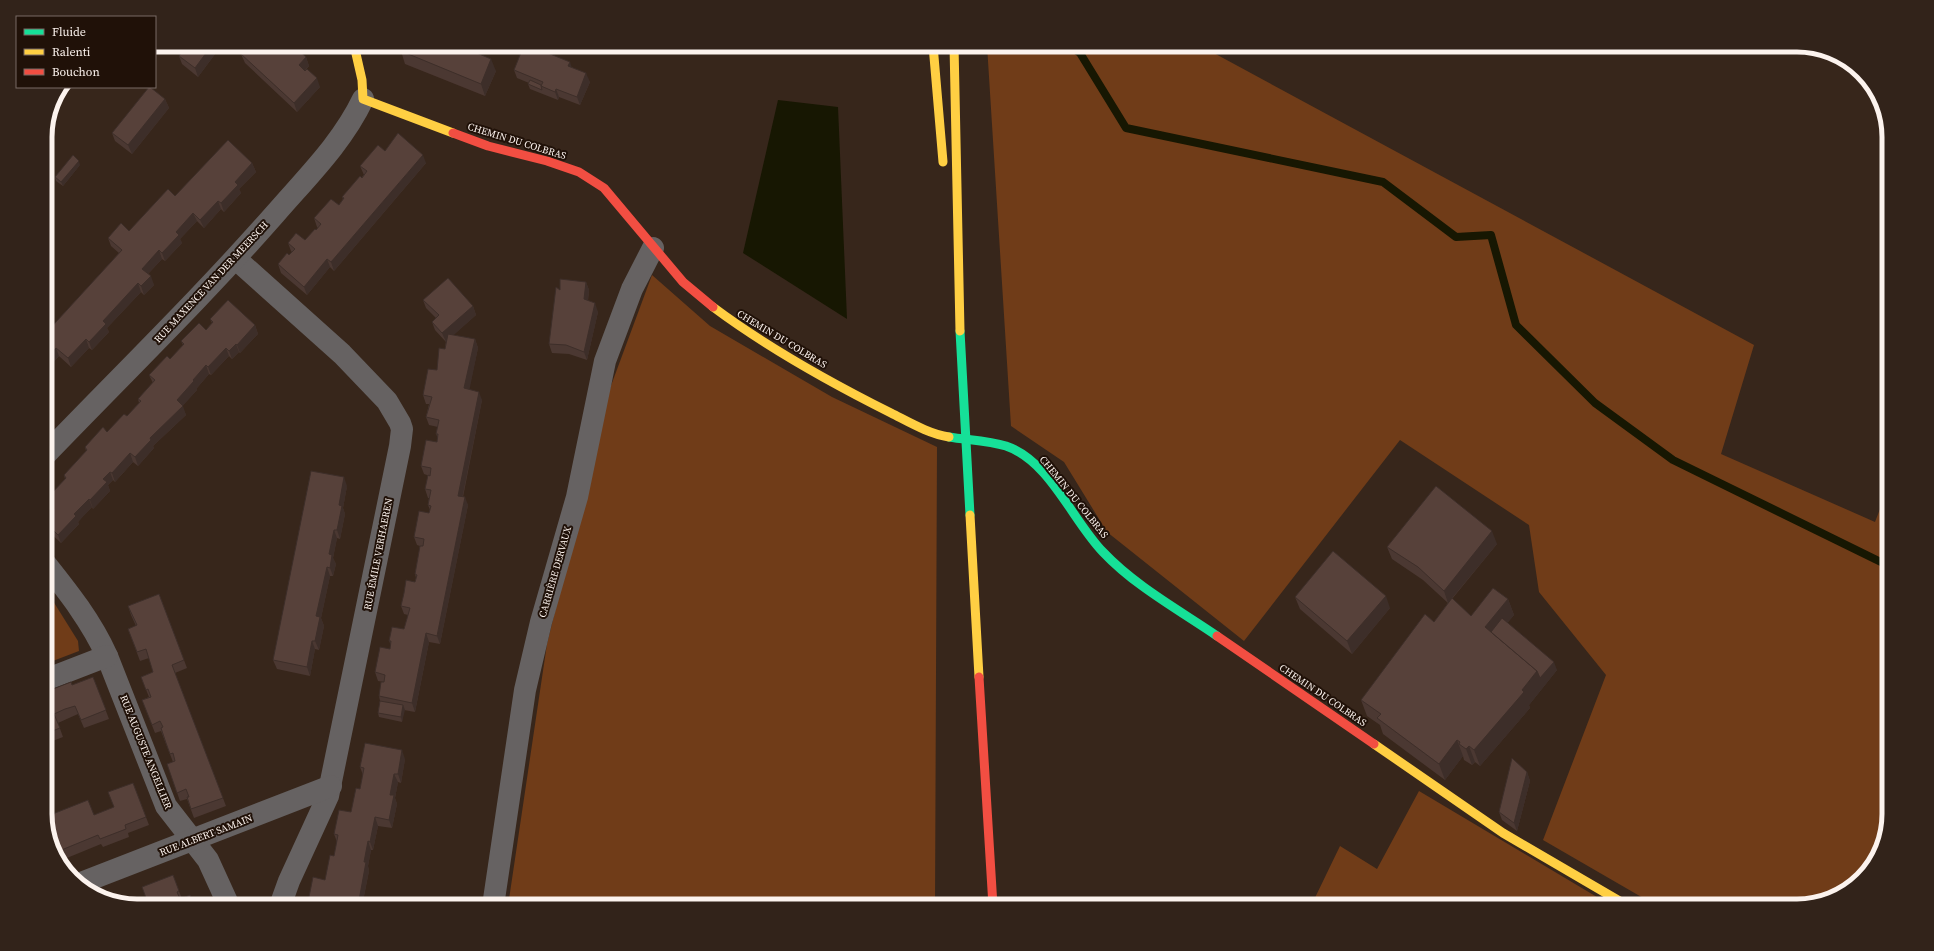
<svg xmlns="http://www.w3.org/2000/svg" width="1934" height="951" font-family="'Source Serif 4',serif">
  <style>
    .green { fill: #703c18 }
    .water { fill: #171702 }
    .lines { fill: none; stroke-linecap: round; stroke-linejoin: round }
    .stream { stroke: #171702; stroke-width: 8 }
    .street { stroke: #666262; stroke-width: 22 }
    .fast { stroke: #16e098; stroke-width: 9 }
    .slow { stroke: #ffcf43; stroke-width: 9 }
    .jam { stroke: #f24e42; stroke-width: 9 }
    .wall { fill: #4b3832 }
    .shaded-wall { fill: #3d2e29 }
    .building { fill: #57413a; stroke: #3d2e29 }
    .labels { text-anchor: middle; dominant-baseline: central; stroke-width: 4; stroke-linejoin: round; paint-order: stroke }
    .street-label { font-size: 10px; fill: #fcf3ee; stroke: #201108 }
    .rim { fill: none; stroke: #fcf3ee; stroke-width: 5 }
  </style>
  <rect width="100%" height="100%" fill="#37261b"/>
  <g class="green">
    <polygon points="987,45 1199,45 1754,345 1721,454 1875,522 1889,486 1889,814 1880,855 1848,891 1798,906 1657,906 1543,840 1606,675 1539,592 1529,525 1400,440 1244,641 1107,532 1064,462 1011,426"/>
    <polygon points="652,275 710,326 832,397 937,447 935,906 508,906 547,644 609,391"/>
    <polygon points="53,601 78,641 79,651 45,664 45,607"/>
    <polygon points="1419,791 1612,906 1311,906 1340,846 1377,869"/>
  </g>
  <polygon class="water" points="778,100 838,107 847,319 743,253"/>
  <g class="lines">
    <polyline class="stream" points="1068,45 1080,53 1126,128 1383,182 1456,237 1491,235 1516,325 1595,403 1673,460 1889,566"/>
    <g class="street">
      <polyline points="236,259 342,354 387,401 400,423 402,429 400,446 328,796 289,881 280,906"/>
      <path d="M45,455C122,375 202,297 275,214C307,177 342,143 363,99"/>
      <path d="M45,563C69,593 91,621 107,656L166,806L208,860L229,906"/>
      <polyline points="45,680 107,656"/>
      <polyline points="81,883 331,786"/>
      <polyline points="493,906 525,690 541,622 577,497 605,361 632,289 653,248"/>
    </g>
    <g class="fast">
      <polyline points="960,331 970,515"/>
      <path d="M949,437C968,440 989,441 1006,446C1050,461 1072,520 1103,552C1135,586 1179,610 1217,636"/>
    </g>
    <g class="slow">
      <polyline points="354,45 362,80 363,99 453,133"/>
      <polyline points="933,45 943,162"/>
      <polyline points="954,45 960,331"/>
      <path d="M713,307C768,348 829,382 891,413C909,422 929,434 949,437"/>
      <polyline points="970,515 979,677"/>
      <polyline points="1374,744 1503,833 1628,906"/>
    </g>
    <g class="jam">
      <polyline points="453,133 488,146 547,161 579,172 604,188 683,282 713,307"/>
      <polyline points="1217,636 1374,744"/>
      <polyline points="979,677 993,906"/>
    </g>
  </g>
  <g class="wall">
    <polygon points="187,45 221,45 221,46 198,77 182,64 179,56"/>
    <polygon points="280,47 306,57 309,66 305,71 320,87 297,112 245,63 241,54"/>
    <polygon points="401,51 496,71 485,96 405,64"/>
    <polygon points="572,67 590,82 580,105 559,97 558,100 530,89 528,84 529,83 517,78 514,70"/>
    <polygon points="165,99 169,108 132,154 115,141 112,133"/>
    <polygon points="385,151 426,163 334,271 330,267 307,295 281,273 278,264 289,255 292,252 291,251 288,243 305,240 316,230 318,228 317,227 314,218 339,205 343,199 342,197 364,175 360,166"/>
    <polygon points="252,163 256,172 239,189 241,193 224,212 221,209 204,228 197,221 180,239 182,243 165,261 162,259 148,274 154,285 144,295 141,292 107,328 109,332 92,350 89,348 71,367 59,356 50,366 45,362 45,334 119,253 111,246 108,238 129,231 175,196"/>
    <polygon points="80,165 63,186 56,181 55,177"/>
    <polygon points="586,282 589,290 588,301 598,312 587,360 569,354 552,353 549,344 560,290"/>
    <polygon points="423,300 473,306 476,315 453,335 475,339 478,348 469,389 482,400 463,497 468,505 440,644 429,642 415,712 404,710 402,722 379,717 378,713 380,701 379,696 384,682 378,681 375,672 390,649 391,645 389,641 404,629 408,615 404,614 401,606 415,582 416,578 415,574 420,546 417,545 414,537 429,513 430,510 428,505 429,498 428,498 425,489 430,476 424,474 421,466 437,442 438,438 436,434 438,427 429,425 426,417 429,404 426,404 423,395 437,370 445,349 446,341 446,342 435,330 432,322 436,318 426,308"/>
    <polygon points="210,319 255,325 258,334 240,353 239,352 232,359 229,356 211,375 209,374 197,388 197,390 182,406 186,415 153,446 154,448 138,466 133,462 115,482 113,480 108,485 110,491 93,509 92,507 84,515 78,522 79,524 61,543 45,528 45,495 52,493 65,479 64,475 86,451 85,447 107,432 127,416 139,403 138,399 153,383 149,375 170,359 183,345 181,341 206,330 212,323"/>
    <polygon points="347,486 343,508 345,514 340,539 337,538 333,558 336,564 333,576 330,576 321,618 324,626 319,650 315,649 310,676 277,669 273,660"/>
    <polygon points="1497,544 1452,599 1471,616 1508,599 1514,615 1507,623 1557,670 1529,705 1530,708 1480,766 1475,762 1472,765 1464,760 1463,756 1445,780 1383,734 1380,725 1367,716 1361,700 1434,622 1448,603 1423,580 1392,559 1387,547"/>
    <polygon points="159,594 187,668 175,673 226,806 194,818 187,799 180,801 167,764 173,762 161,731 155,733 142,700 149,697 141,677 153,672 149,658 140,661 128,629 136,626 131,615 128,606"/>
    <polygon points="1295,597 1390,608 1352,654 1300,609"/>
    <polygon points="93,677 109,719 84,728 78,714 69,718 58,723 63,737 45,744 45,692 72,685"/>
    <polygon points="405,759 401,783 398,782 395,798 397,804 392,828 378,826 373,850 371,850 368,866 369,871 362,906 309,906 308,902 325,880 334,856 337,842 334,834 351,812 360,789 363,775 360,767"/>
    <polygon points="1527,772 1530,781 1517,831 1502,820 1499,812"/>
    <polygon points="133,783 149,825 128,833 129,837 103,847 101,844 62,860 63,863 60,864 45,821 94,815 114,807"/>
    <polygon points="173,875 182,899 149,906"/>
  </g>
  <g class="shaded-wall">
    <polygon points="212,45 221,45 221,46 198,77 195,68"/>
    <polygon points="306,57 309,66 302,73 299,65"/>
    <polygon points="491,59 496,71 485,96 481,84"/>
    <polygon points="570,62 573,71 568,66"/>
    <polygon points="586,73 590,82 580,105 577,97"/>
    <polygon points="317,78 320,87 297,112 294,103"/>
    <polygon points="556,89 559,97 558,100 555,92"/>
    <polygon points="165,99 169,108 132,154 128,145"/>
    <polygon points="423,155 426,163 334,271 331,262"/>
    <polygon points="79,161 80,165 63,186 61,182"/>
    <polygon points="252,163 256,172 239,189 241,193 224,212 221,203 235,182"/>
    <polygon points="218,201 221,209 204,228 200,220"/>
    <polygon points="193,213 197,221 180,239 182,243 165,261 162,253 176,232"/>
    <polygon points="159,250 162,259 145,277 142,269"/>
    <polygon points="327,259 330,267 307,295 304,287"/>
    <polygon points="151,276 154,285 144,295 141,286"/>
    <polygon points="586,282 589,290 587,308 584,299"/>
    <polygon points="138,283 141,292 107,328 109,332 92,350 89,342 103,321"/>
    <polygon points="595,303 598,312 587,360 584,352"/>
    <polygon points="473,306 476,315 446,342 442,333"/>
    <polygon points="255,325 258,334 240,353 237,345"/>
    <polygon points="86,339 89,348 71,367 68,358"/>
    <polygon points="475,339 478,348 468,397 464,388"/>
    <polygon points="236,344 239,352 232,359 229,351"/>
    <polygon points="56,348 59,356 50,366 47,358"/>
    <polygon points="226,348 229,356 211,375 208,367"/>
    <polygon points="206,365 209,374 197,388 197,390 180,409 177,400 193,380"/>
    <polygon points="479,392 482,400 461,504 458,496"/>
    <polygon points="183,406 186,415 153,446 154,448 138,466 135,457 150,438"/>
    <polygon points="130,453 133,462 115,482 112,473"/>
    <polygon points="110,472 113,480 108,485 110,491 93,509 90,500 103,479"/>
    <polygon points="344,477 347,486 343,508 345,514 340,539 337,530 339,505"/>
    <polygon points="465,497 468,505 440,644 437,636"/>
    <polygon points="89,499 92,507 78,522 79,524 61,543 58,535 74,514"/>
    <polygon points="334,530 337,538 333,558 336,564 333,576 330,568 329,554"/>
    <polygon points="1492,531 1497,544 1448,603 1444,591"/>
    <polygon points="327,567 330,576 321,618 324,626 319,650 315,641 316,616"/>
    <polygon points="1386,596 1390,608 1352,654 1347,641"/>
    <polygon points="1508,599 1514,615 1494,640 1485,627"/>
    <polygon points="426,633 429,642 415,712 412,703"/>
    <polygon points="312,641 315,649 310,676 307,667"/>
    <polygon points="1554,662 1557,670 1529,705 1530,708 1480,766 1474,750 1537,671"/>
    <polygon points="403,705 405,710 402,722 401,717"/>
    <polygon points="1457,740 1463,756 1445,780 1439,764"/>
    <polygon points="1469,746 1475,762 1472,765 1466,749"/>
    <polygon points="402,750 405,759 401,783 398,774"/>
    <polygon points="1527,772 1530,781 1517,831 1514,823"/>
    <polygon points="394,774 398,782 395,798 397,804 392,828 389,820 390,795"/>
    <polygon points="375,817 378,826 373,850 370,842"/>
    <polygon points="368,841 371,850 368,866 369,871 362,906 358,906 364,862"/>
  </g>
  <g class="building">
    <polygon points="187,45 212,45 195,68 179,56"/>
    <polygon points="250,45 278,45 280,47 281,45 293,45 306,57 299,65 305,71 307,69 317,78 294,103 241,54"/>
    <polygon points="403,45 458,45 491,59 481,84 401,51"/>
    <polygon points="524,45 528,45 570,62 568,66 586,73 577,97 556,89 555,92 541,86 543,82 514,70"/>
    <polygon points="530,80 541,85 541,86 542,90 528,84"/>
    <polygon points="149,87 150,87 165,99 128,145 112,133"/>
    <polygon points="398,133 423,155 331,262 327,259 304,287 278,264 287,253 289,255 295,249 288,243 296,233 305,240 315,229 316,230 321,224 314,218 331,199 339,205 344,198 342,197 360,176 362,178 367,171 360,166 378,145 385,151"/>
    <polygon points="228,140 252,163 235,182 238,185 221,203 218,201 200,220 193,213 176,232 179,235 162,253 159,250 142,269 151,276 141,286 138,283 103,321 106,324 89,342 86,339 68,358 56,348 47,358 45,356 45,334 122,250 108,238 121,223 129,231 168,189 175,196"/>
    <polygon points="73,155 79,161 61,182 55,177"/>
    <polygon points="448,278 473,306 442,333 432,322 439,315 423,300"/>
    <polygon points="560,279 586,282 584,299 595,303 584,352 566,345 549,344 556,287 560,290"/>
    <polygon points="228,300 255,325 237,345 236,344 229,351 226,348 208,367 206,365 200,372 193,380 194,381 177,400 183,406 150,438 151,440 135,457 130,453 112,473 110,472 103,479 107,482 90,500 89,499 74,514 76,516 58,535 45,522 45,495 49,491 52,493 66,478 64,475 87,450 85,447 103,427 107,432 124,414 127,416 141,401 138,399 155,380 149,375 167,356 170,359 184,344 181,341 199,323 206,330 213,322 210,319"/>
    <polygon points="448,334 475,339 464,388 479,392 458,496 465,497 437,636 426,633 412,703 379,696 381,682 384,682 385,675 375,672 380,647 390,649 391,641 389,641 392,627 404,629 410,608 401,606 404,593 406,580 415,582 417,575 415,574 420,546 423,546 424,539 414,537 419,511 429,513 431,506 428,505 431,490 425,489 428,475 430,476 431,468 421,466 426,440 437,442 438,434 436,434 439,420 426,417 432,397 423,395 428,369 437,370 439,348 445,349"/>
    <polygon points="311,471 344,477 339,505 342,506 337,530 334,530 329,554 332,555 330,568 327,567 316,616 320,617 315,641 312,641 307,667 273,660"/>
    <polygon points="1436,486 1492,531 1444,591 1418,567 1387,547"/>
    <polygon points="1333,551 1386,596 1347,641 1295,597"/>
    <polygon points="1493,588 1508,599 1485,627 1537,671 1522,690 1524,692 1474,750 1469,746 1466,749 1459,744 1460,742 1457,740 1439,764 1377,718 1381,714 1361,700 1425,614 1434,622 1452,598 1471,616"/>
    <polygon points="159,594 184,660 172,665 223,798 191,809 187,797 189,797 186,789 177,793 167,764 175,761 173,753 170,754 166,743 161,728 163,727 160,721 152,725 142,700 151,697 148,689 146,690 141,677 153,672 146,649 137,652 128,629 137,625 128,606"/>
    <polygon points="1502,618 1554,662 1540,678 1537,671 1491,632"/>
    <polygon points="93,677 106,710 81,720 75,706 65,709 54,714 60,728 45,734 45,692 71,682 72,685"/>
    <polygon points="380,701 403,705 401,717 378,713"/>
    <polygon points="365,743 402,750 398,774 394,774 390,795 394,795 389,820 375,817 370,842 368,841 364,862 366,862 358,906 311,906 312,903 308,902 313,877 325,880 330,855 334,856 338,835 334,834 339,810 351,812 356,788 360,789 364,768 360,767"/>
    <polygon points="1512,758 1527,772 1514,823 1499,812"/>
    <polygon points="133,783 146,817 125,825 126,829 100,839 98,835 59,851 60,855 57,856 45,821 45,817 88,800 94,815 114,807 108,792"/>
    <polygon points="173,875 179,891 177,892 180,899 190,895 194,906 149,906 142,887"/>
  </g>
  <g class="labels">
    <g class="street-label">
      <text transform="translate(517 141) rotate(17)">CHEMIN DU COLBRAS</text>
      <text transform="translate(211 282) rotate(-47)">RUE MAXENCE VAN DER MEERSCH</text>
      <text transform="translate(782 339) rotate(31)">CHEMIN DU COLBRAS</text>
      <text transform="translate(1074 497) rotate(51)">CHEMIN DU COLBRAS</text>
      <text transform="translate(378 554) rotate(-79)">RUE ÉMILE VERHAEREN</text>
      <text transform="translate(555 572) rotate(-74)">CARRIÈRE DERVAUX</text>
      <text transform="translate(1323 695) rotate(34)">CHEMIN DU COLBRAS</text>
      <text transform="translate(146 752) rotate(68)">RUE AUGUSTE ANGELLIER</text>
      <text transform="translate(206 835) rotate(-21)">RUE ALBERT SAMAIN</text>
    </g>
  </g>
  <path d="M0 0H1934V951H0ZM137 52H1797A85 85 0 0 1 1882 137V814A85 85 0 0 1 1797 899H137A85 85 0 0 1 52 814V137A85 85 0 0 1 137 52Z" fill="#32231a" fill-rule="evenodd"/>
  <path class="rim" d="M137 52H1797A85 85 0 0 1 1882 137V814A85 85 0 0 1 1797 899H137A85 85 0 0 1 52 814V137A85 85 0 0 1 137 52Z"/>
  <rect x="16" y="16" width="140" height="72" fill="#201108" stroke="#786b64"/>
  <rect x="24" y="29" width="20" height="6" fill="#16e098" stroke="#786b64"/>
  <text x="52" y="36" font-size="12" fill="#fcf3ee">Fluide</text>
  <rect x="24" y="49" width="20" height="6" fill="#ffcf43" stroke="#786b64"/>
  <text x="52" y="56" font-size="12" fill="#fcf3ee">Ralenti</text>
  <rect x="24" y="69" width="20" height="6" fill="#f24e42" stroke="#786b64"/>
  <text x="52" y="76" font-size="12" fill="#fcf3ee">Bouchon</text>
</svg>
